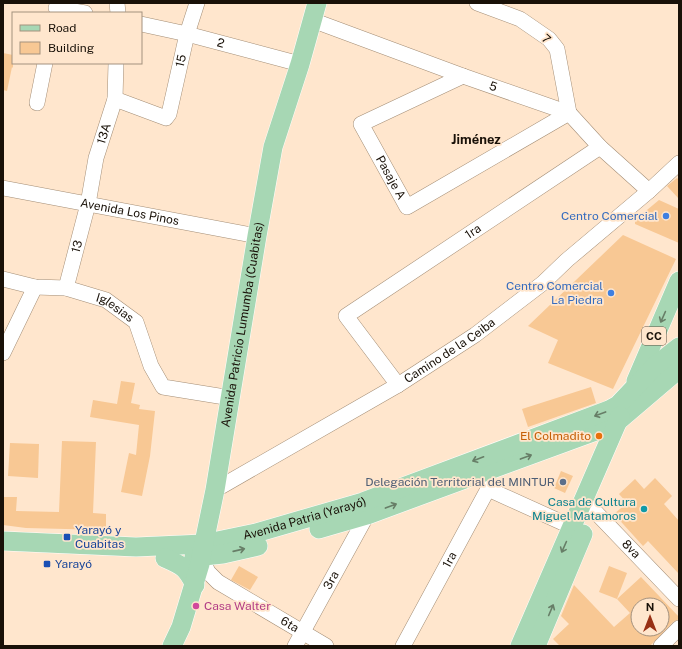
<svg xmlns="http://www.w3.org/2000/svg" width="682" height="649" font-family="'Public Sans',sans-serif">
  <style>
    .building { fill: #f8c894; fill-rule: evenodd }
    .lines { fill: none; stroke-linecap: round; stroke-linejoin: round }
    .minor-casing { stroke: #a48e76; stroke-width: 16 }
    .major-casing { stroke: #fff; stroke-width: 20 }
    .minor { stroke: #fff; stroke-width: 15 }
    .major { stroke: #a7d7b4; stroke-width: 19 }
    .oneway { stroke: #677e67 }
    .shop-dot { fill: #3f7fe0; stroke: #ffe6cd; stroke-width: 1.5 }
    .food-dot { fill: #e8710a; stroke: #ffe6cd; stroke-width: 1.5 }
    .service-dot { fill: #5c6f8a; stroke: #ffe6cd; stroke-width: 1.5 }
    .culture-dot { fill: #0f9aa8; stroke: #ffe6cd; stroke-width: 1.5 }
    .transit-dot { fill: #1a4fb4; stroke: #ffe6cd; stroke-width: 1.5 }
    .hotel-dot { fill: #d1479c; stroke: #ffe6cd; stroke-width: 1.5 }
    .labels { text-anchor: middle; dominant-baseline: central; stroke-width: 3.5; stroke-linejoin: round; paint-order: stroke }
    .shield { fill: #ffe6cd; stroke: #5e5143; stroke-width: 1 }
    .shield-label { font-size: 11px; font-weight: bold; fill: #191108 }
    .street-label { font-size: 12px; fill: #191108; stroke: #ffe6cd }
    .shop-label { font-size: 12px; fill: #366cbe; stroke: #ffe6cd; text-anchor: end }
    .food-label { font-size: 12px; fill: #c56008; stroke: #ffe6cd; text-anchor: end }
    .service-label { font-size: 12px; fill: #4e5e75; stroke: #ffe6cd; text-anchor: end }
    .culture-label { font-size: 12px; fill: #0d838f; stroke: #ffe6cd; text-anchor: end }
    .transit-label { font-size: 12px; fill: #164399; stroke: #ffe6cd; text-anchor: start }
    .hotel-label { font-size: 12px; fill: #b23c85; stroke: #ffe6cd; text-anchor: start }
    .neighbourhood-label { font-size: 13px; font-weight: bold; fill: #191108; stroke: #ffe6cd }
  </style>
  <rect width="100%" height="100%" fill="#ffe6cd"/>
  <g class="building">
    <polygon points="3,53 13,55 13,68 12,67 7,91 3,90"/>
    <polygon points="677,178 679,180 679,199 667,186"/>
    <polygon points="659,200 679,209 679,243 635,224 635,220"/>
    <polygon points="623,235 676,259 613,389 548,363 558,340 528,326"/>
    <polygon points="121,381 135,383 131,403 140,405 139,409 155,411 150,456 142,496 121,492 129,453 136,455 139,425 90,417 93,400 117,404"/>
    <polygon points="591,387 596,403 528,427 522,409"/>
    <polygon points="62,441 96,442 93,513 106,514 106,530 26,528 3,525 4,497 17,497 16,511 59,512"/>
    <polygon points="10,443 39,444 38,478 8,476"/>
    <polygon points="561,471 573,476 565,493 554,488"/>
    <polygon points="655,478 672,496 664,504 679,521 679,574 648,541 643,546 614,514 627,503 619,494 635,479 644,489"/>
    <polygon points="239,566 258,577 250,590 231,580"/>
    <polygon points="609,566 627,573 617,599 599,592"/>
    <path d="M641,577L679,617V619L673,622L650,646H560L553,639L569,624L561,616L574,585L614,627L630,613L617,599ZM638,605H662V629H638Z"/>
  </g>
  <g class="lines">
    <g class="minor-casing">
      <g id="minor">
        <polyline points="117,3 118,13"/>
        <polyline points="56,8 85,13"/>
        <path id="s1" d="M312,20L463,76L569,113L600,147L649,191"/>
        <path id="s2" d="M141,24L187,34L300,64"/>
        <path id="s3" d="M463,76L361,124L407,207L569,113L557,49L549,39L520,19L477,3"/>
        <path id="s4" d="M115,99L166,118L169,114L187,34L197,3"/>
        <polyline points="37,103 45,63"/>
        <path id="s5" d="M3,188L257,236"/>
        <path id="s6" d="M3,279L35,287L66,288L106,300L136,322L151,366L163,387L231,398"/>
        <path id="s7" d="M66,288L88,204L96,158L115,99L116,63"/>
        <polyline points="3,353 35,287"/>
        <path id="s8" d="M398,385L346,316L600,147"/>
        <polyline points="488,489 572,527"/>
        <path id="s9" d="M215,490L398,385L475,335L543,283L567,260L649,191L679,163"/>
        <path id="s10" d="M584,500L679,599"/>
        <path id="s11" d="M201,557L208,572L218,582L326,646"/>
        <path id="s12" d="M295,646L367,515"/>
        <path id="s13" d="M403,646L488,489L485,472"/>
        <polyline points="661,646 679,628"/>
      </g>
    </g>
    <g class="major-casing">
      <g id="major">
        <polyline points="636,381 679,281"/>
        <polyline points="319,529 367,515 601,429 618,421 679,369"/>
        <path id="s14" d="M3,541L136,547L203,544L256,533L363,502L609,410L618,405L655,366L679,347"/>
        <polyline points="194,557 223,554 258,546"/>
        <path d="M165,558C183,566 186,567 195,585"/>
        <path id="s15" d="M172,646L181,627L200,564L201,557L215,490L257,236L273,147L300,64L317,3"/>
        <polyline points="520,646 620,416"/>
        <polyline points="536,646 583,534"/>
      </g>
    </g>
    <use href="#minor" class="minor"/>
    <use href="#major" class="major"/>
  </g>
  <defs><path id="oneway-shaft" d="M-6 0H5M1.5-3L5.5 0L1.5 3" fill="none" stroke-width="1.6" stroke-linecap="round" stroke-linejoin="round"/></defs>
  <g class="oneway">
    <use href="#oneway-shaft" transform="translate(663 317) rotate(114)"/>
    <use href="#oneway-shaft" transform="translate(600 414) rotate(160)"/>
    <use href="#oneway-shaft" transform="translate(526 457) rotate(-20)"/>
    <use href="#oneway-shaft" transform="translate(478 459) rotate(159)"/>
    <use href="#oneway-shaft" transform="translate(391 506) rotate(-20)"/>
    <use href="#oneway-shaft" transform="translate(564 547) rotate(114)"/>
    <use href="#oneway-shaft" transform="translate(239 550) rotate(-13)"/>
    <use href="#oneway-shaft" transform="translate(551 610) rotate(-67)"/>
  </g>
  <g class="shop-dot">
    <circle cx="666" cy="216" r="4"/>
    <circle cx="611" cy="293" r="4"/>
  </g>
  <circle class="food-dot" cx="599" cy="436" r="4"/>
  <circle class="service-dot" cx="563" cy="482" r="4"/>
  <circle class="culture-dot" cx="644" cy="509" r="4"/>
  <g class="transit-dot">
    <rect x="63" y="533" width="8" height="8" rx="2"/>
    <rect x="43" y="560" width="8" height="8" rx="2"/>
  </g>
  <circle class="hotel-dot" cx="196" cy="606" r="4"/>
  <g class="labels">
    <rect class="shield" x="642" y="327" width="24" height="18" rx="3"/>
    <g class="shield-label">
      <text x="654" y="336">CC</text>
    </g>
    <g class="street-label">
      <text transform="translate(546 39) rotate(42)">7</text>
      <text stroke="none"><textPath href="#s2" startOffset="82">2</textPath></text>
      <text stroke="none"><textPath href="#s4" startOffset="114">15</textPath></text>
      <text stroke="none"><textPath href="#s1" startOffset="193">5</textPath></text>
      <text stroke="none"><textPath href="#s7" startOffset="159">13A</textPath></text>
      <text stroke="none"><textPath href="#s3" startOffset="174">Pasaje A</textPath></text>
      <text stroke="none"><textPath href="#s5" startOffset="129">Avenida Los Pinos</textPath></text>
      <text stroke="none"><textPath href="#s8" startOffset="239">1ra</textPath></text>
      <text stroke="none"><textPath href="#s7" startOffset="43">13</textPath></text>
      <text stroke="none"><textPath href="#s6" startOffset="117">Iglesias</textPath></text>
      <text stroke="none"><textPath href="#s15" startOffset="330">Avenida Patricio Lumumba (Cuabitas)</textPath></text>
      <text stroke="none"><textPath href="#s9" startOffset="273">Camino de la Ceiba</textPath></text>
      <text stroke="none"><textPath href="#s14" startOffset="305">Avenida Patria (Yarayó)</textPath></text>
      <text stroke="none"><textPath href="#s10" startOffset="68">8va</textPath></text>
      <text stroke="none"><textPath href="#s13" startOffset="98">1ra</textPath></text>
      <text stroke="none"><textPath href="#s12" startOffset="75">3ra</textPath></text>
      <text stroke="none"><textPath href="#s11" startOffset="114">6ta</textPath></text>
    </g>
    <g class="shop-label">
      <text x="658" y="216">Centro Comercial</text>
      <text x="603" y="286">Centro Comercial<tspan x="603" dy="14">La Piedra</tspan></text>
    </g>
    <g class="food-label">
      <text x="591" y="436">El Colmadito</text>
    </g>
    <g class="service-label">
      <text x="555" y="482">Delegación Territorial del MINTUR</text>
    </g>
    <g class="culture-label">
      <text x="636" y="502">Casa de Cultura<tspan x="636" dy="14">Miguel Matamoros</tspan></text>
    </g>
    <g class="transit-label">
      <text x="75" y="530">Yarayó y<tspan x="75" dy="14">Cuabitas</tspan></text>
      <text x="55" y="564">Yarayó</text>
    </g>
    <g class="hotel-label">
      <text x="204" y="606">Casa Walter</text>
    </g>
    <g class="neighbourhood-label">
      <text x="476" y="139">Jiménez</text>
    </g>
  </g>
  <rect width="682" height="649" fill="none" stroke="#191108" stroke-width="8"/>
  <rect x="12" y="12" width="130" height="52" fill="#ffe6cd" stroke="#a3917e"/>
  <rect x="20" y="25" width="20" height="6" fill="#a7d7b4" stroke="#a3917e"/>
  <text x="48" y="32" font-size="12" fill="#191108">Road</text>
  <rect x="20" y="42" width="20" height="12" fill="#f8c894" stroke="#a3917e"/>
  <text x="48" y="52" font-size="12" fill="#191108">Building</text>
  <g transform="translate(650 617)"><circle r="19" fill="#ffe6cd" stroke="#a3917e"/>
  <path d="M0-3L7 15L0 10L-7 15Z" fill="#983014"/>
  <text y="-6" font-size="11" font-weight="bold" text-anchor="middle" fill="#191108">N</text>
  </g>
</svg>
